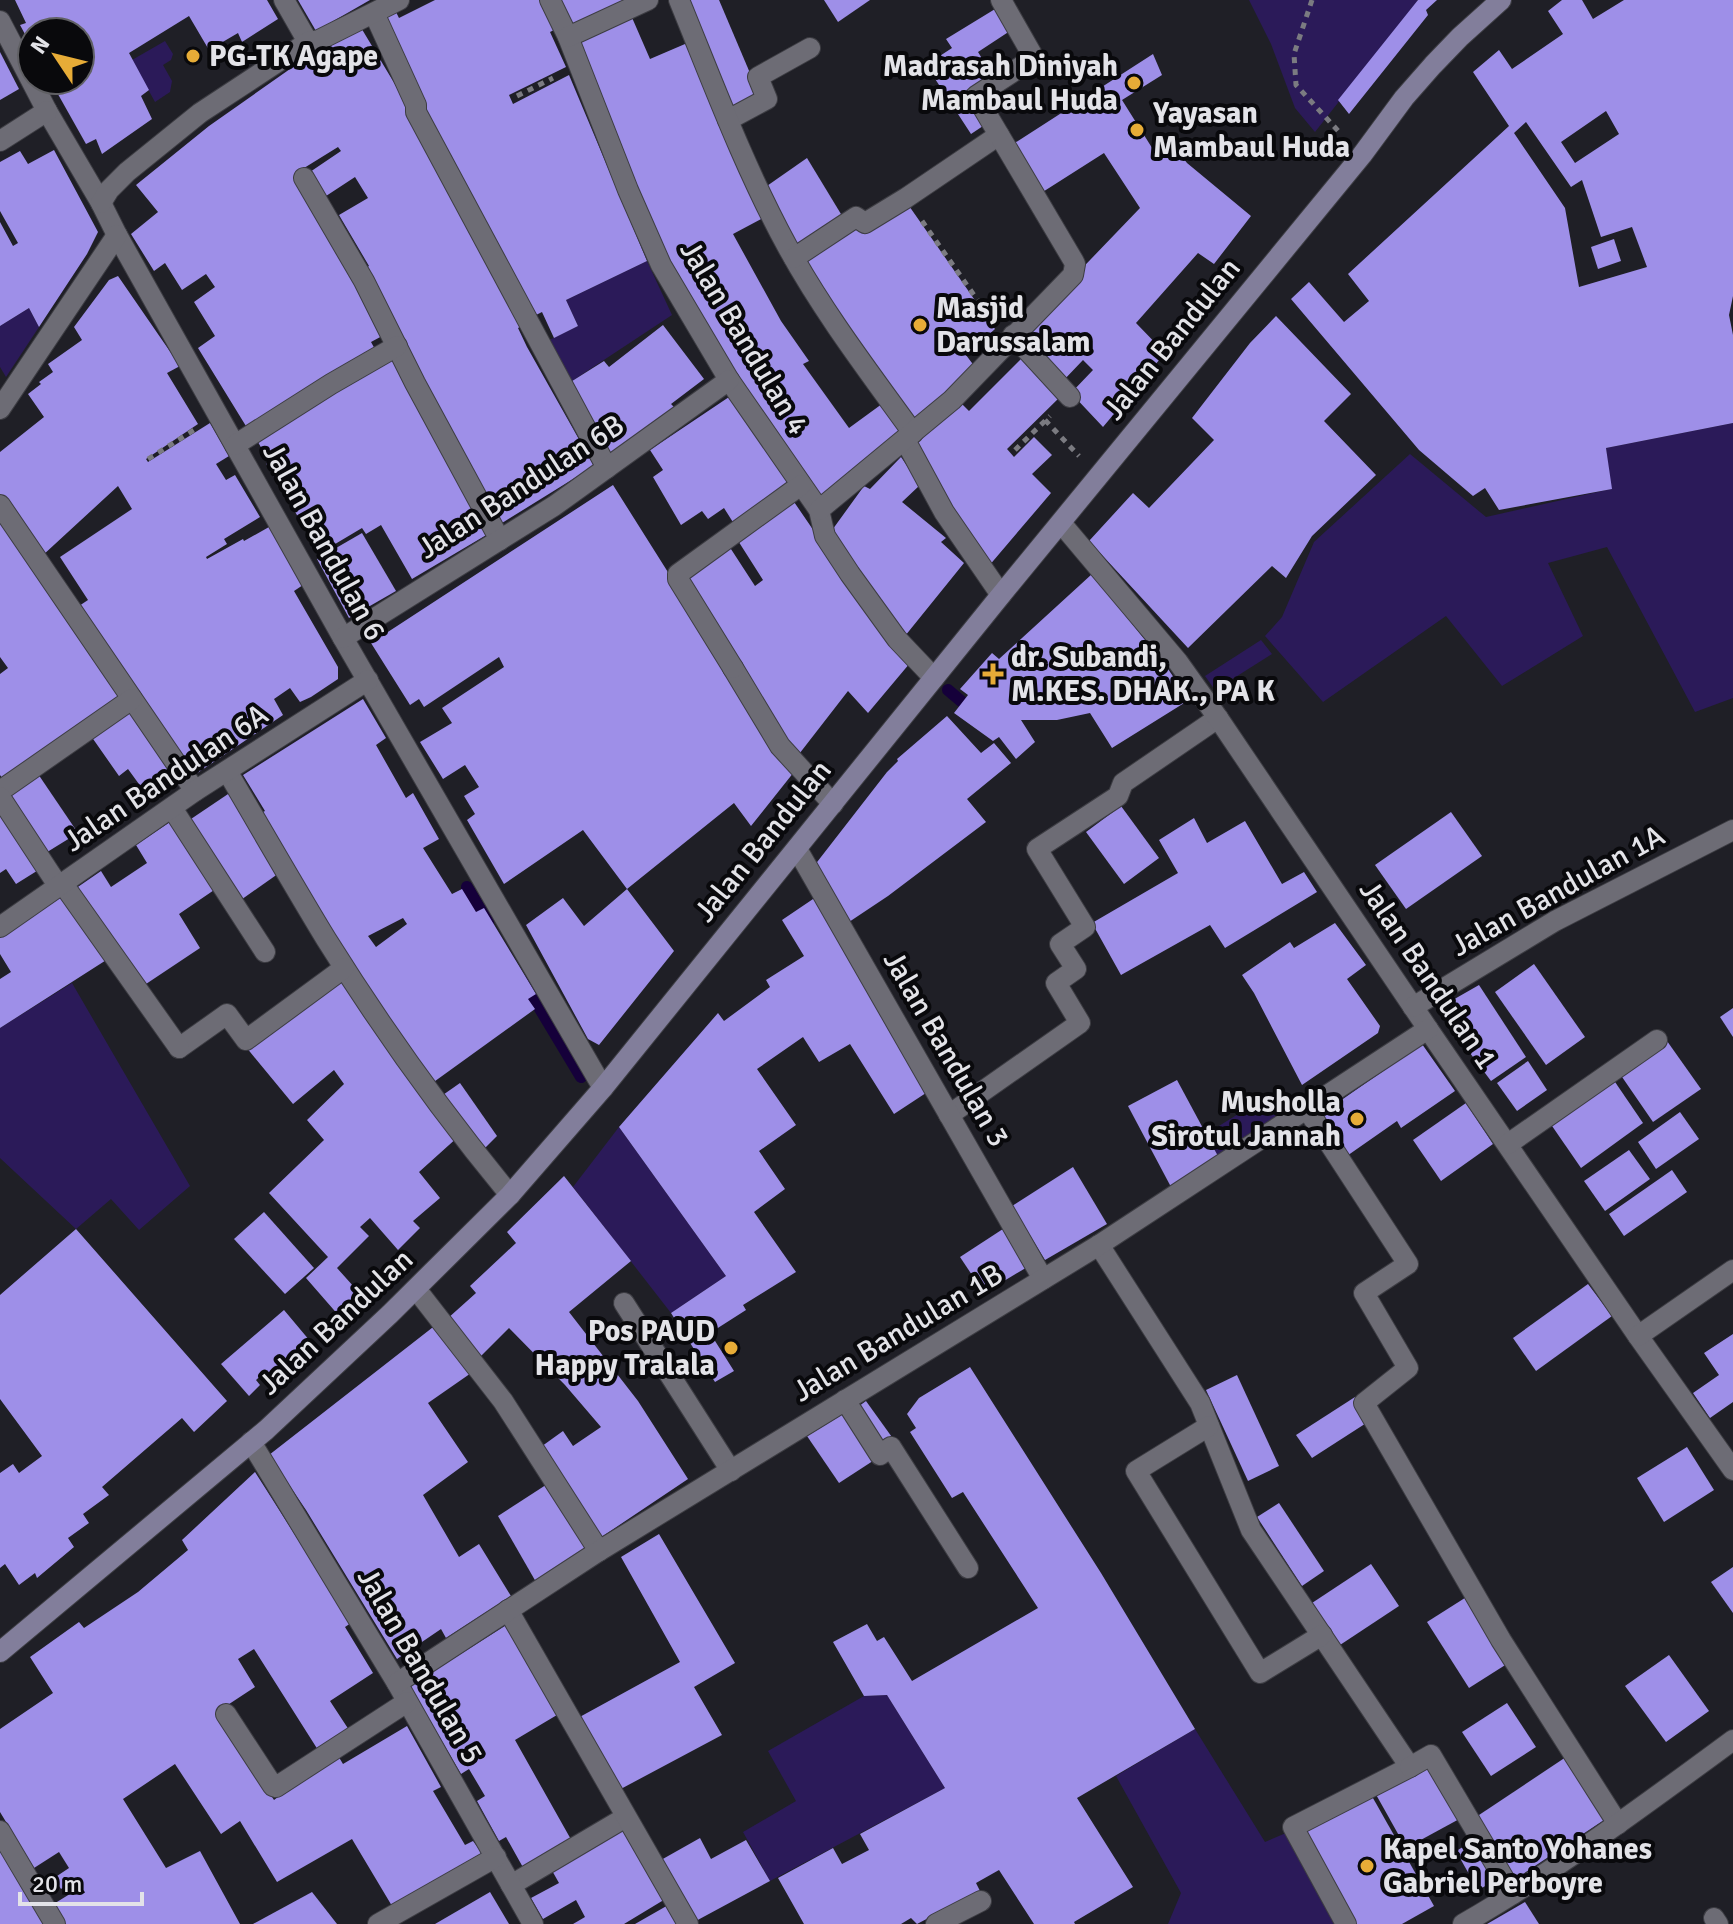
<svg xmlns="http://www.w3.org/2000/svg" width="1733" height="1924" font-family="Signika,sans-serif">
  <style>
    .green { fill: #2b1a59 }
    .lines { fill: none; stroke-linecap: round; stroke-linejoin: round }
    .stream { stroke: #15003a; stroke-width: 12 }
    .building { fill: #9e8fe8; fill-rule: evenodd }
    .service-casing { stroke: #3d3d43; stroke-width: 22 }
    .minor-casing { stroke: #3d3d43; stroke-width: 22 }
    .secondary-casing { stroke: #3d3d43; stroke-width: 22 }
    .path { stroke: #7b7b81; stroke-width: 5; stroke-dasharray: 6 6; stroke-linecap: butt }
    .service { stroke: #6d6c75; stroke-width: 20 }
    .minor { stroke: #6d6c75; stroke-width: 20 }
    .secondary { stroke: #827e9b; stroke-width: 20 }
    .poi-dot { fill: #e7ac37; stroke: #09090c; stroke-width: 3 }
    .labels { text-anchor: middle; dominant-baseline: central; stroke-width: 8; stroke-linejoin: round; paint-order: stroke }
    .poi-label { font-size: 30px; font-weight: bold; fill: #e3e3e8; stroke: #09090c; text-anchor: start }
    .street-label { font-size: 30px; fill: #e3e3e8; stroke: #09090c }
  </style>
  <rect width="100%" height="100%" fill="#1f1f26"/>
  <g class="green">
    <polygon points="1249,0 1417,0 1418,1 1315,132 1295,108 1271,44"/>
    <polygon points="165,41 173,54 171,60 163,65 172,81 170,92 155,102 132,60"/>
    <polygon points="647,261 672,315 569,383 549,340 578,326 566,300"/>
    <polygon points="29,308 39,327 6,377 0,367 0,326"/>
    <polygon points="1733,423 1733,698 1695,712 1607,547 1548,563 1583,636 1502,686 1446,616 1323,702 1265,636 1282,617 1314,542 1410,454 1486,517 1611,489 1606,448"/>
    <polygon points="1261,640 1272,654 1215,690 1205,676"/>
    <polygon points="72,983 190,1186 139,1230 111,1199 76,1229 0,1158 0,1028"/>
    <polygon points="1272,1093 1284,1115 1219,1158 1206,1134"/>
    <polygon points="619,1127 726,1276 671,1313 573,1187"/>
    <polygon points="887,1695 945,1788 770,1881 743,1832 796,1801 768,1751 864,1696"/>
    <polygon points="1195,1729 1265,1842 1286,1833 1334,1924 1168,1924 1181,1893 1116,1776"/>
  </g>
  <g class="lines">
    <g class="stream">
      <polyline points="948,690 961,701"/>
      <polyline points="467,887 488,922"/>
      <polyline points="524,982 581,1077"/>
    </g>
  </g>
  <g class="building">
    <polygon points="15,0 267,0 278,19 242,42 238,33 209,50 189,16 129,53 149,90 141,96 152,119 102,154 96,139 86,144 50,80 80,80 80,32 32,32 32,47 20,25 26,23"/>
    <polygon points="298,0 370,0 316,31"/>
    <polygon points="435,0 546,0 558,28 550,32 566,67 509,95 513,104 569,75 647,261 566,300 578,326 554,338 542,312 534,316 498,254 381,19 396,12 399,18"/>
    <polygon points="558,0 632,0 573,27"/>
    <polygon points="685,0 719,0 761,99 731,116"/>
    <polygon points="824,0 870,0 838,22"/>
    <polygon points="1418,0 1437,0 1426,10 1428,15 1349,114 1338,100"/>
    <path d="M1562,0H1582L1593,19L1624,0H1733V296L1729,315L1733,335V423L1606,448L1612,489L1499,510L1485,488L1473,496L1419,450L1291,299L1309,282L1344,322L1369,301L1348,274L1509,126L1473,72L1499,50L1512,69L1563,34L1548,11ZM1606,111L1619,134L1575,163L1561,142ZM1526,122L1571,187L1582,180L1601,237L1632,227L1647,267L1579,287L1565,208L1514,133Z"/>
    <polygon points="1000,6 1013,29 978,52 994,78 969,94 986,124 971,134 926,65 952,48 946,39"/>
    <polygon points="630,13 650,59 692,41 767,216 733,234 781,321 809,361 803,364 849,428 886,401 909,432 824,501 752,403 669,265 575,38"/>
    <polygon points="360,26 399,91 523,325 518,328 527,347 594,466 502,523 451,433 488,534 412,579 381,525 366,534 362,528 320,553 266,464 269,461 255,437 392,354 361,271 369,266 339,215 368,198 355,177 323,198 307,174 341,151 338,147 296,173 384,335 371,342 376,351 249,431 198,348 215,336 194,302 215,287 206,274 182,290 165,263 154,271 131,234 158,212 136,185 209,126 290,69"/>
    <polygon points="0,52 19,89 0,100"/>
    <polygon points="1153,54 1162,75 1122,100 1154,151 1170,141 1187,163 1251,216 1214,264 1198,253 1136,323 1165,353 1103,427 1071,393 1093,370 1083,360 1062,382 1017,336 1140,208 1104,153 1038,195 1010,146"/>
    <polygon points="54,150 98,232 87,254 39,327 29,308 0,326 0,222 13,246 18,243 0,211 0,162 20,151 28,164"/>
    <polygon points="807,158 844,219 797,250 764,188"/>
    <polygon points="907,203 995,329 966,355 975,367 914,426 800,258 856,223"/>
    <polygon points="1614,239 1621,261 1598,269 1591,247"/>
    <polygon points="118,276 180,366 167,373 198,424 146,459 148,462 210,423 229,456 216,464 226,480 235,475 260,517 224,539 227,544 206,557 207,559 243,539 244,541 269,527 303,585 294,591 338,667 338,679 311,697 300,702 290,688 274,699 283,715 190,778 76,608 88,600 60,557 132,509 118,486 42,556 0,496 0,452 44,417 28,394 41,384 39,382 53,372 48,364 82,340 74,327 109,280"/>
    <polygon points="1276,316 1351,394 1324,421 1376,475 1312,536 1286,578 1272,566 1188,648 1089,541 1133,493 1149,508 1214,440 1192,418 1250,343"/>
    <polygon points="663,325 704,379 671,404 676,409 609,456 569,383 604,361 609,367"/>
    <polygon points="1024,356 1062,395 1007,449 1014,457 1034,437 1052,455 1032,474 1051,493 988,567 911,442 958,400 969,411"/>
    <polygon points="729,397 791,484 736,527 724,508 708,519 702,511 681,525 653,477 663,470 650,450"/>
    <polygon points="901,457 920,485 902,502 946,538 941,542 964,563 905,636 830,533 864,486 870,489"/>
    <polygon points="613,485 794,772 751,826 734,803 627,889 583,830 504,884 467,820 475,814 464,796 479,787 465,765 443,779 420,742 452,723 442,708 504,667 499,657 424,707 419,699 410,705 371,643"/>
    <polygon points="790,496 831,556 910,663 868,713 848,691 796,758 682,578 729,546 755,586 763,580 735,536"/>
    <polygon points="0,515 123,697 4,781 0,775 0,674 8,668 0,657"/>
    <polygon points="362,533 396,591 349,618 317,559"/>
    <polygon points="1092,574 1166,666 1189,700 1112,748 1090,713 1057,720 1021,720 1035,742 1016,759 999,737 993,741 954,713 968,695 960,689 992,653 999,659"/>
    <path d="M363,699L386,738L376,745L406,798L413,793L439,839L423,848L452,894L462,889L476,912L484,908L536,994L528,999L535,1009L431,1084L257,815L265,811L243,775ZM403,918L407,924L376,947L368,936Z"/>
    <polygon points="132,708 179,778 168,786 163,778 144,791 128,769 119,776 91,736"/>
    <polygon points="947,716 981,753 994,743 1011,763 967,799 986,822 888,896 846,924 814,866 887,772 898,761 897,759"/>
    <polygon points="36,771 78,833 44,854 5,792"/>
    <polygon points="234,790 282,871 238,902 188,821"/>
    <polygon points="1121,806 1159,858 1124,884 1086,832"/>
    <polygon points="0,807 40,869 16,884 6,869 0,873"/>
    <polygon points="1451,812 1482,856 1406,909 1375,865"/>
    <polygon points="176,818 220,886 179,914 200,948 140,988 72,891 101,871 111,887 147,863 136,845"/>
    <polygon points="1194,818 1207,843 1245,821 1282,884 1304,872 1317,892 1225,948 1210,925 1121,975 1092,923 1178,873 1159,840"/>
    <polygon points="627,889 674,951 599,1045 588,1039 526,925 563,898 584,926"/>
    <polygon points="66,894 111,957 0,1028 0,979 11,972 0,954 0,938"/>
    <polygon points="816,897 929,1091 894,1114 850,1044 819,1062 803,1037 757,1069 796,1125 759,1151 785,1189 754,1212 796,1272 743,1305 746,1310 710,1333 734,1371 715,1382 671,1313 726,1276 619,1127 718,1013 724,1021 770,987 766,980 804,956 782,920"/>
    <polygon points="1335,923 1366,965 1347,979 1380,1026 1378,1033 1302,1085 1254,993 1242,975 1290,942 1294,948"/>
    <polygon points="1534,964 1585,1037 1546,1065 1495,992"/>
    <polygon points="342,972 459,1136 419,1172 440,1198 413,1221 420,1228 398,1250 370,1218 360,1227 369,1236 337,1268 363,1297 340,1317 306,1278 328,1257 269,1193 324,1140 307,1120 344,1084 334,1070 293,1104 246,1047"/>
    <polygon points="1479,985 1526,1057 1491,1081 1437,1009"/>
    <polygon points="1733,1008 1733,1037 1720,1017"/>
    <polygon points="1667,1041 1701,1089 1653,1122 1620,1074"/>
    <polygon points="1422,1044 1455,1091 1401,1128 1397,1121 1344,1158 1317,1117"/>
    <polygon points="1528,1061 1547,1090 1517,1111 1497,1083"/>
    <polygon points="1613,1079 1643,1123 1581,1168 1550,1123"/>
    <polygon points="1177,1080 1219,1158 1171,1187 1128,1106"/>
    <polygon points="460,1083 497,1136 481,1152 440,1097"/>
    <polygon points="1466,1103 1493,1144 1441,1181 1413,1140"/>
    <polygon points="1680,1112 1699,1139 1656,1169 1638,1142"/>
    <polygon points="1629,1150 1650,1179 1605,1211 1584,1181"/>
    <polygon points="1073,1167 1107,1224 1045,1260 1012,1206"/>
    <polygon points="1672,1170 1687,1192 1624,1236 1609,1214"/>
    <polygon points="564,1176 631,1261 569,1312 638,1401 688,1479 597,1540 538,1449 563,1431 573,1446 601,1427 565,1385 509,1328 481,1356 447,1319 476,1293 470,1286 516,1243 507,1232"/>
    <polygon points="264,1212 314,1268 285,1294 234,1239"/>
    <polygon points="1006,1227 1029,1266 984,1293 960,1257"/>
    <polygon points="76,1229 227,1401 194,1432 182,1418 102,1487 109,1495 83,1514 89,1523 68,1538 74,1547 37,1578 35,1573 19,1585 5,1564 0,1568 0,1473 13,1464 19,1473 42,1456 0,1399 0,1295"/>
    <polygon points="1588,1284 1612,1316 1536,1371 1513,1338"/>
    <polygon points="284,1310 310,1341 297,1353 299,1356 274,1378 267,1370 256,1380 260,1385 249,1396 221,1364"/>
    <polygon points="437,1324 474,1371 428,1403 468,1462 423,1495 459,1557 479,1544 511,1596 446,1638 441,1629 397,1659 306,1510 269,1455"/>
    <polygon points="1733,1334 1733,1402 1710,1418 1693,1393 1719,1375 1704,1353"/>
    <polygon points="970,1367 1101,1573 1195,1729 1077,1798 1133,1887 1074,1922 1075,1924 1034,1924 999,1870 976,1883 980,1891 917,1924 911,1918 901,1924 804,1924 778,1878 833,1848 842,1864 869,1850 860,1834 945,1788 887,1695 864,1696 833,1642 867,1624 877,1641 884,1637 912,1681 1038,1608 963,1492 952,1498 910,1432 916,1428 907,1414 919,1398"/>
    <polygon points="1237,1375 1279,1466 1248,1481 1206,1390"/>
    <polygon points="1355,1397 1371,1420 1312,1458 1296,1435"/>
    <polygon points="866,1401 894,1440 882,1449 855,1409"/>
    <polygon points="848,1411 879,1457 839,1483 807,1436"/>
    <polygon points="1687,1447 1714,1490 1664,1522 1637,1478"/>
    <polygon points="255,1472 351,1623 345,1627 373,1673 330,1701 349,1730 318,1750 254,1649 238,1659 255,1687 217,1712 274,1800 278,1797 277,1795 337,1754 343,1764 407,1726 441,1787 433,1791 465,1845 473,1841 482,1853 392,1906 352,1839 277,1882 240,1821 221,1834 175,1764 123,1799 166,1868 200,1851 240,1924 62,1924 52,1905 78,1889 73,1881 61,1889 54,1878 69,1868 59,1852 34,1868 0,1812 0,1729 53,1693 30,1657 79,1622 84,1628 138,1592 188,1550 182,1540"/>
    <polygon points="552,1481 592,1547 536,1582 498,1516"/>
    <polygon points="1279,1503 1324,1571 1302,1586 1257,1517"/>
    <polygon points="659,1534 735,1663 694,1687 722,1735 617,1791 576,1719 680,1662 621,1557"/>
    <polygon points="1371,1564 1399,1606 1340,1645 1312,1603"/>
    <polygon points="1733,1567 1733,1613 1711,1582"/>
    <polygon points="1468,1596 1510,1662 1469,1688 1427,1622"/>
    <polygon points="511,1622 562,1712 515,1740 573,1843 525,1871 506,1837 499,1841 477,1801 485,1796 469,1769 461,1774 410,1686"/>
    <polygon points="1669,1655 1709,1711 1666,1742 1625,1686"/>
    <polygon points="1507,1703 1536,1747 1491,1776 1462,1732"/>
    <polygon points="1566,1757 1607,1818 1511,1882 1473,1819"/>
    <polygon points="1431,1760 1463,1817 1406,1848 1374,1791"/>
    <polygon points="1369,1791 1434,1906 1402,1924 1353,1924 1301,1826"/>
    <polygon points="624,1823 667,1898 624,1924 573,1924 585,1917 576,1900 543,1919 531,1898 559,1883 550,1867"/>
    <polygon points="700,1838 711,1859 746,1840 770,1881 694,1922 661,1860"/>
    <polygon points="1477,1839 1500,1878 1478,1890 1456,1851"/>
    <polygon points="0,1841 48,1924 0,1924"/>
    <polygon points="312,1892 337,1924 253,1924"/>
    <polygon points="490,1892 509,1924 435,1924"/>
    <polygon points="1525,1902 1539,1924 1487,1924"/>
    <polygon points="670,1904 682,1924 635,1924"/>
  </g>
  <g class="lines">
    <g class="service-casing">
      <g id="service">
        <polyline points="728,120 767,99 758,77 810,48"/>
        <polyline points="733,668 780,746 833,804"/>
        <path d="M227,771C260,827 292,883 326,939C381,1027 444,1115 510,1195"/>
        <polyline points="179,1048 227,1014 246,1040 344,968"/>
        <polyline points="1307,1109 1408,1264 1364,1293 1408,1368 1364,1403 1501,1640 1618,1824"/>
        <polyline points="949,1115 1080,1023 1056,983 1076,969 1060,944 1085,927 1037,849 1118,796 1123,783 1218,718"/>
        <polyline points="1099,1245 1200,1403 1251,1530 1410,1767 1293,1827 1346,1924"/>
        <polyline points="416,1289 503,1401 599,1551"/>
        <polyline points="624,1303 731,1471"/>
        <polyline points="845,1400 880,1455 891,1447 968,1568"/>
        <polyline points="1209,1426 1136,1471 1260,1673 1322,1635"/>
        <polyline points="1410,1767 1431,1755 1513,1894"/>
        <polyline points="511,1885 626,1817"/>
      </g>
    </g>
    <g class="minor-casing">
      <g id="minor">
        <polyline points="284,0 308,42"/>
        <polyline points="550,0 568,37 628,190 661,265 729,380 819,510 825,536 850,574 897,639 934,678"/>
        <path d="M679,0C713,83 744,167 787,246C823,312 869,372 913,433"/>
        <polyline points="374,13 416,105 416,112 607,468"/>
        <polyline points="0,21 47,111 101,203 117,235 343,638 603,1088"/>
        <polyline points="568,37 648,0"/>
        <polyline points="0,141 47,111"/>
        <polyline points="304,178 364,281 415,383 500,540"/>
        <polyline points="101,203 109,190 127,172 200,113 308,42 319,40 399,0"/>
        <polyline points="794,258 856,217 865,223 906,198 999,135"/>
        <polyline points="1013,335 1070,397"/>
        <polyline points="0,409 117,235"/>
        <polyline points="905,440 944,512 1001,595"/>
        <polyline points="235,445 331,384 397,346"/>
        <polyline points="0,505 195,791"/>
        <polyline points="819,510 952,400 1073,275 1075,264 1073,260 976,96 1034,58 1001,0"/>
        <polyline points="1061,523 1178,662 1218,718 1428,1029 1638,1336 1733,1470"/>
        <polyline points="343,638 554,506 729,380"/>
        <polyline points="733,668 678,579 678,574 801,485"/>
        <polyline points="0,791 132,699"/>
        <polyline points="0,797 59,887"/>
        <polyline points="172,808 265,952"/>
        <polyline points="797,849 1043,1279"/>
        <polyline points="63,884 179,1048"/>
        <polyline points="0,927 195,791 368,680"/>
        <polyline points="1413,1007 1555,921 1733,830"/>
        <polyline points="1508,1144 1657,1040"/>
        <polyline points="1638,1336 1733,1270"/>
        <polyline points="251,1442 397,1683 533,1924"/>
        <polyline points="508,1610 688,1924"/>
        <polyline points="397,1683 599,1551 1099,1245 1428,1029"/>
        <polyline points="226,1714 273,1786 276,1787 407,1702"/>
        <polyline points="0,1831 55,1924"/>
        <polyline points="1714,1918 1718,1924"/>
        <polyline points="378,1924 496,1857"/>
        <polyline points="936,1924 981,1901"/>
        <path d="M1463,1924C1557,1870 1645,1805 1733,1740"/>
      </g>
    </g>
    <g class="secondary-casing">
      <polyline id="secondary" points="0,1652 266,1430 390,1314 510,1195 603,1088 1001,595 1362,155 1404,98 1433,65 1460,37 1501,0"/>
    </g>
    <g class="path">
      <polyline points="1312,0 1294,54 1296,85 1341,134"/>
      <polyline points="517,96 553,78"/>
      <polyline points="922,221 990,318"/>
      <polyline points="1045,420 1079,456"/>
      <polyline points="1015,450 1050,416"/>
      <polyline points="148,459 194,430"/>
    </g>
    <use href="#service" class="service"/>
    <use href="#minor" class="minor"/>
    <use href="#secondary" class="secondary"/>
  </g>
  <g class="poi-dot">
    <circle cx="193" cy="56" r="8"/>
    <circle cx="1134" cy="83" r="8"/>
    <circle cx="1137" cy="130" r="8"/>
    <circle cx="920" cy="325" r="8"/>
    <path d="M989 662h8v8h8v8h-8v8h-8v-8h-8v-8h8z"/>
    <circle cx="1357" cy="1119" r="8"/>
    <circle cx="731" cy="1348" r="8"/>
    <circle cx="1367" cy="1866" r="8"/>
  </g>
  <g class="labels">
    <g class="poi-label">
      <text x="209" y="56">PG-TK Agape</text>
      <text x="1118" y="66" text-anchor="end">Madrasah Diniyah<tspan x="1118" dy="34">Mambaul Huda</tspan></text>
      <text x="1153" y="113">Yayasan<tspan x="1153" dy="34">Mambaul Huda</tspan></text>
      <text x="936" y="308">Masjid<tspan x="936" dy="34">Darussalam</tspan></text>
      <text x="1011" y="657">dr. Subandi,<tspan x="1011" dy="34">M.KES. DHAK., PA K</tspan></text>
      <text x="1341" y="1102" text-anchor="end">Musholla<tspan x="1341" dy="34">Sirotul Jannah</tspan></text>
      <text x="715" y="1331" text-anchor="end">Pos PAUD<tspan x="715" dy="34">Happy Tralala</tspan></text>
      <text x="1383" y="1849">Kapel Santo Yohanes<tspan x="1383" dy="34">Gabriel Perboyre</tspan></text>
    </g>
    <g class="street-label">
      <text transform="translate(744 338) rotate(59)">Jalan Bandulan 4</text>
      <text transform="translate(1172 339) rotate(-51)">Jalan Bandulan</text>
      <text transform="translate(521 487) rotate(-33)">Jalan Bandulan 6B</text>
      <text transform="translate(324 542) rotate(61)">Jalan Bandulan 6</text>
      <text transform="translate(166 778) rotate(-34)">Jalan Bandulan 6A</text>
      <text transform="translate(763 841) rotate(-51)">Jalan Bandulan</text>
      <text transform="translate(1558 891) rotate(-29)">Jalan Bandulan 1A</text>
      <text transform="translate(1428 975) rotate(56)">Jalan Bandulan 1</text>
      <text transform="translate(946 1049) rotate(60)">Jalan Bandulan 3</text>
      <text transform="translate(336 1322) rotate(-43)">Jalan Bandulan</text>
      <text transform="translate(898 1333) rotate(-31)">Jalan Bandulan 1B</text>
      <text transform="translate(420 1666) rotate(60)">Jalan Bandulan 5</text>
    </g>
  </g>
  <g transform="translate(56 56) rotate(305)"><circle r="38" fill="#09090c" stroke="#606064" stroke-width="2"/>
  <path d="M0-6L14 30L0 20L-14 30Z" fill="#e7ac37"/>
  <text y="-12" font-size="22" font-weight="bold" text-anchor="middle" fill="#e3e3e8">N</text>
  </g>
  <path d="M20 1892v12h122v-12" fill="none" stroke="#e3e3e8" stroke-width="4"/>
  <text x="32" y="1892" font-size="24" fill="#e3e3e8" stroke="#09090c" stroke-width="6" paint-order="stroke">20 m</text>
</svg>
